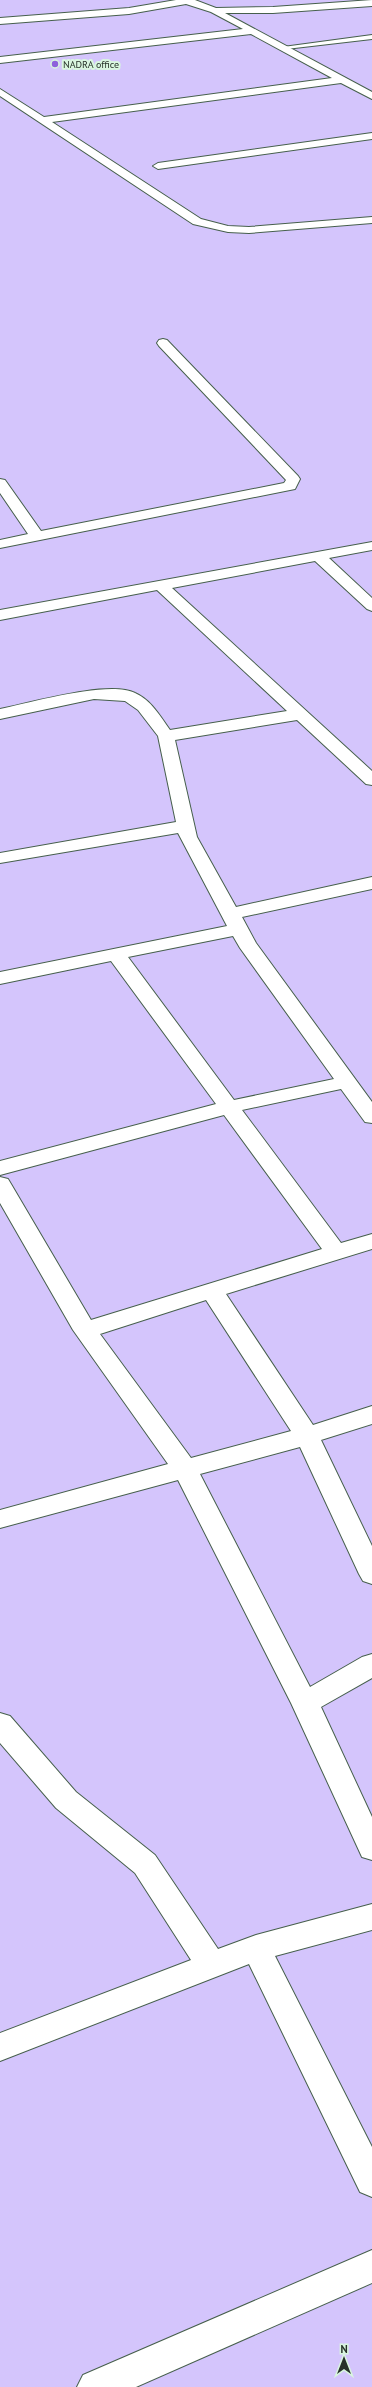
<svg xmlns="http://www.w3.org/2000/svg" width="372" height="2387" font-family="'PT Sans',sans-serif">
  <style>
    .green { fill: #d4c5fc }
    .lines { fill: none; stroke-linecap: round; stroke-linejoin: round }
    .lane-casing { stroke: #465f4c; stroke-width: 2 }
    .street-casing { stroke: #465f4c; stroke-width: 2 }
    .lane { fill: #fff; fill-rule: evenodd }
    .street { fill: #fff; fill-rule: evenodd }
    .poi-dot { fill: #8d61db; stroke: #d9f6df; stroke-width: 1.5 }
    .labels { text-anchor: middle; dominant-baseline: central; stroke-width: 4; stroke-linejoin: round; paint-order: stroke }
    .far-poi-label { font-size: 10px; fill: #273229; stroke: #d9f6df; text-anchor: start }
  </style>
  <rect width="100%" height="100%" fill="#cce9d2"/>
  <rect class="green" x="0" y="0" width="372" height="2387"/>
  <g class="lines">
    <g class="lane-casing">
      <polygon id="lane" points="372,35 372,39 286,49 283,47"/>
    </g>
    <g class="street-casing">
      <g id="street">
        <polygon points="176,0 195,0 216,8 273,7 372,0 372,6 273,13 225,13 372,92 372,99 341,83 52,122 201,219 228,226 249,227 372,217 372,223 249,233 228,232 193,224 0,96 0,89 44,117 332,78 251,34 0,63 0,57 243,29 211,12 186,4 129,14 0,24 0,18 129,8"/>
        <polygon points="372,133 372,139 158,169 153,166 158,163"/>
        <polygon points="163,339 167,340 298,476 300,479 295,489 0,548 0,540 28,534 0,493 0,479 5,480 41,531 284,483 286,480 159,346 157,343 159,340"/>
        <path d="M372,542V550L329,558L372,598V611L367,609L315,561L172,588L372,771V785L366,784L297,720L175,740L197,837L236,907L372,877V889L242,917L256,943L372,1102V1123L365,1122L341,1089L242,1110L341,1243L372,1234V1249L226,1294L313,1425L372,1406V1424L321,1440L372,1546V1584L363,1581L359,1574L300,1447L200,1474L310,1687L362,1657L372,1654V1678L321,1707L372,1817V1860L362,1857L291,1703L178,1480L0,1528V1510L168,1464L73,1330L0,1203V1177L8,1179L11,1184L91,1320L322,1249L224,1115L0,1175V1161L216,1104L111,961L0,984V972L227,926L178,833L0,863V853L176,822L158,736L138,710L125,701L94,699L0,719V709C30,703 109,680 135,693C151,700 160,716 170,730L287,711L157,590L0,620V610ZM233,936L240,948L334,1079L234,1100L128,957ZM206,1300L291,1431L191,1458L100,1334Z"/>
        <polygon points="0,1713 10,1716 76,1792 155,1855 218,1949 256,1935 372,1904 372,1930 275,1956 372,2147 372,2197 360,2192 249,1964 0,2061 0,2033 191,1960 135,1873 56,1808 0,1743"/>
        <polygon points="372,2250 372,2283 136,2387 77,2387 83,2375"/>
      </g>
    </g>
    <use href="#lane" class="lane"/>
    <use href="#street" class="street"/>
  </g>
  <circle class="poi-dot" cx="55" cy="64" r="4"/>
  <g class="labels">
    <g class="far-poi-label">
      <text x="63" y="64">NADRA office</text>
    </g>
  </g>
  <g transform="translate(344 2359)" stroke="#d9f6df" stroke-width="3" paint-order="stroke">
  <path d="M0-3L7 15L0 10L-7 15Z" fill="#273229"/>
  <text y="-6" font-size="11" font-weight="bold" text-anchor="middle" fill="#273229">N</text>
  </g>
</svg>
